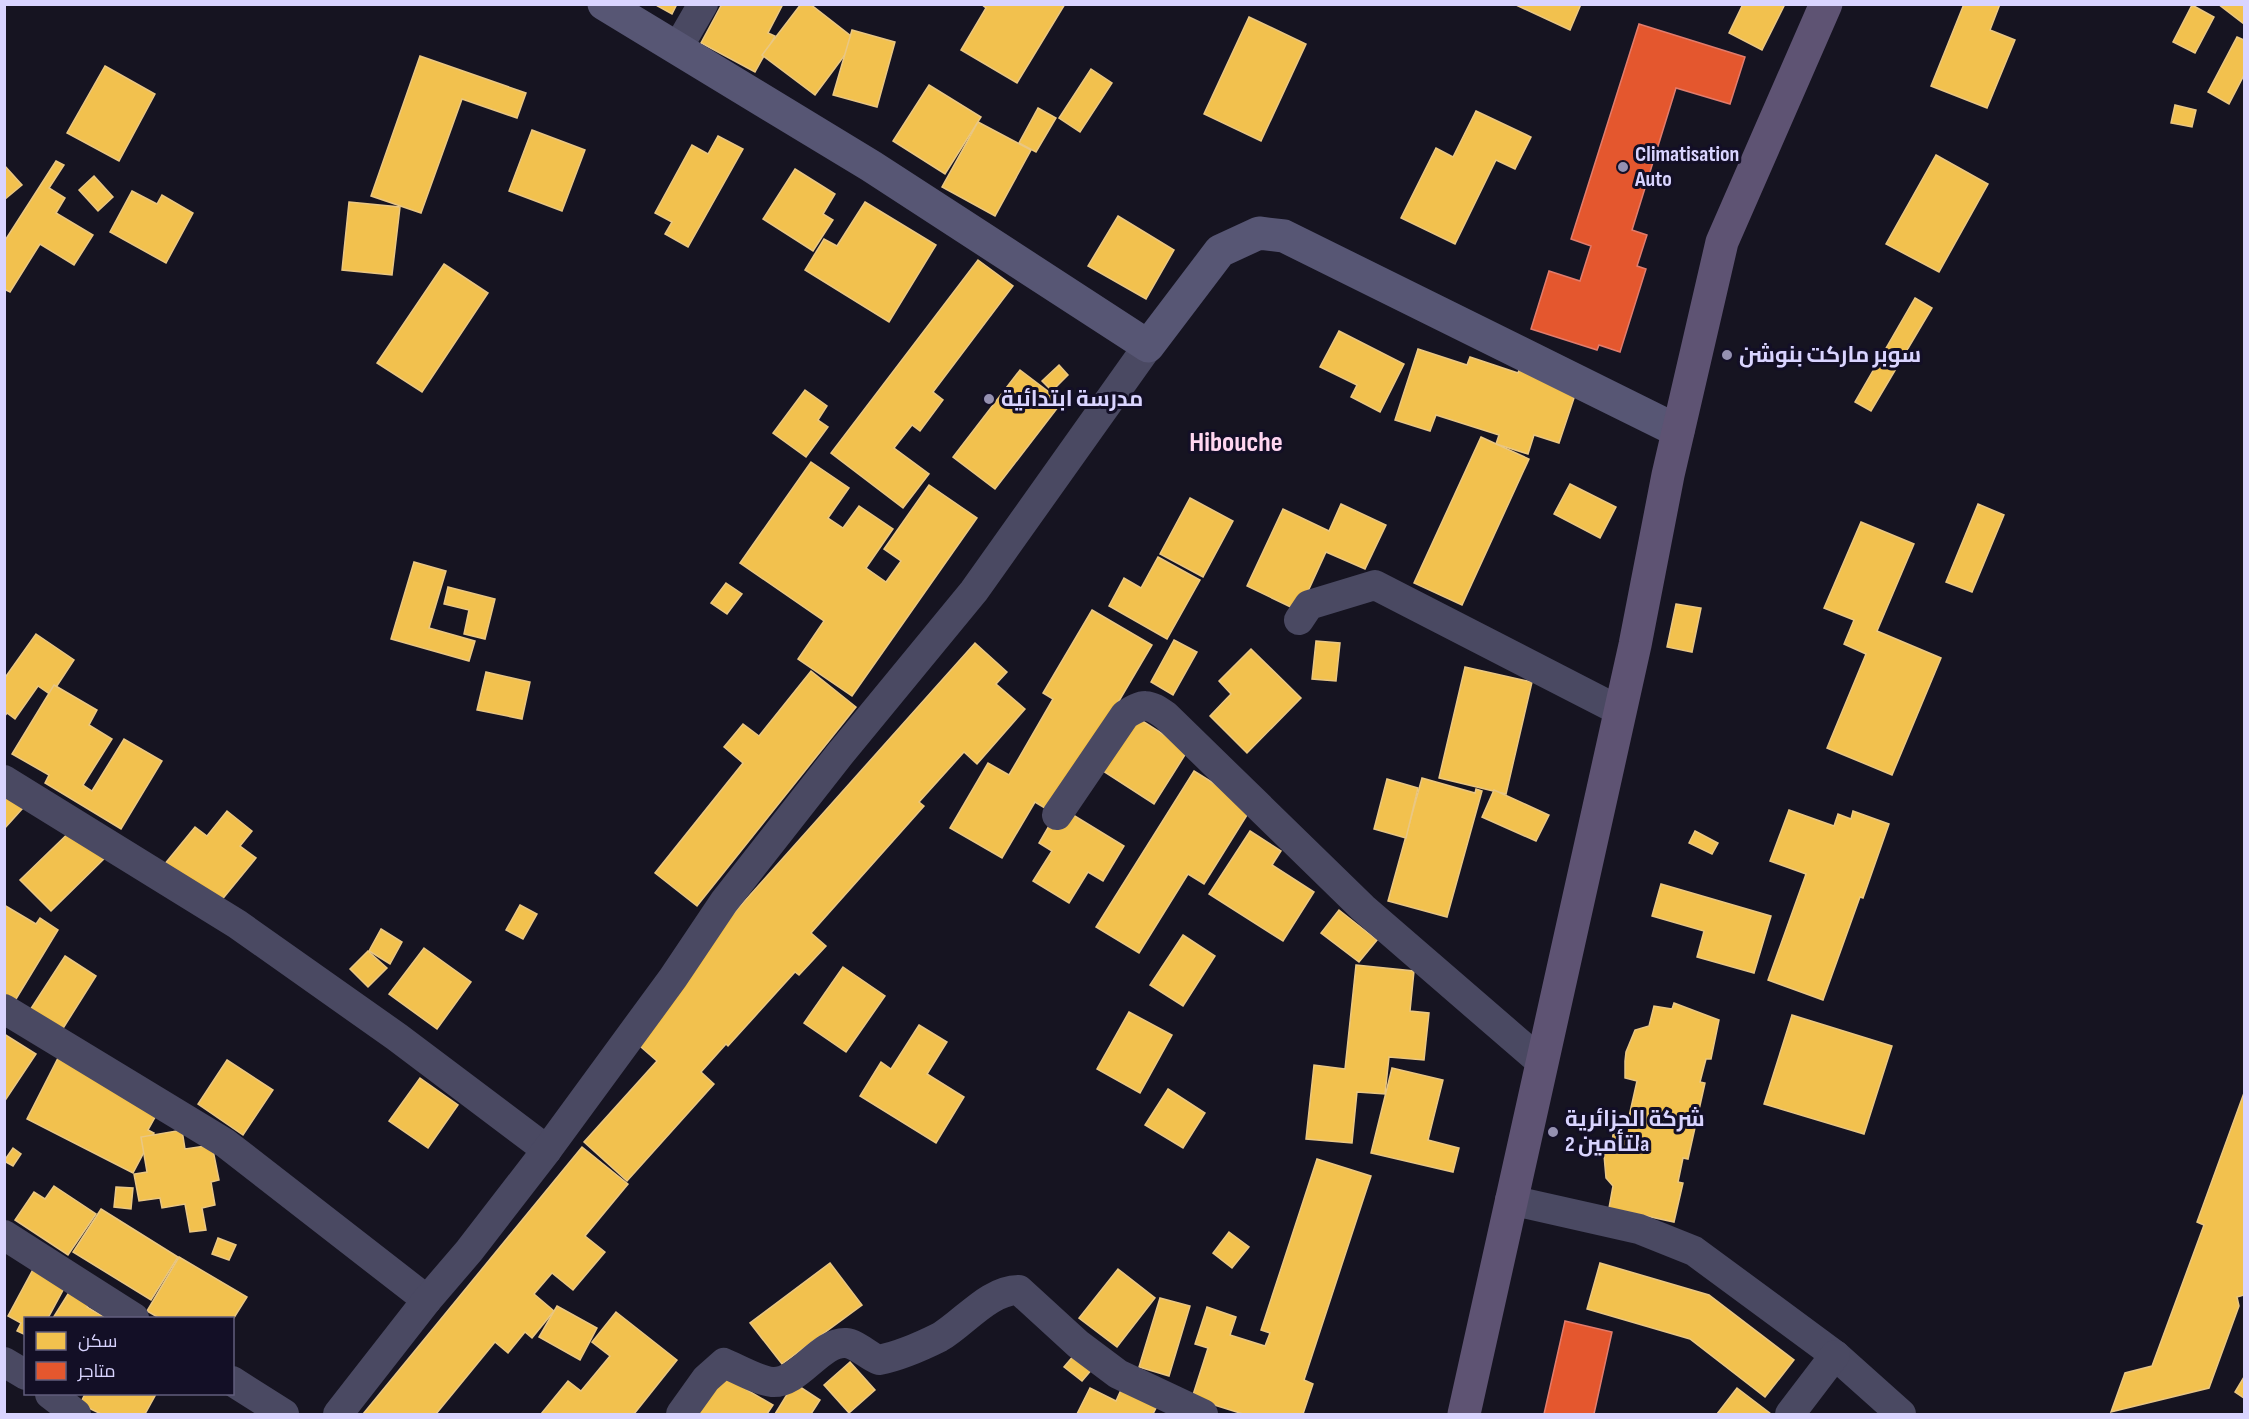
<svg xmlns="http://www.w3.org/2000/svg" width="2249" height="1419" font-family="'Sofia Sans Condensed',Cairo,sans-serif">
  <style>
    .homes { fill: #f2c14e; stroke: #eac783; stroke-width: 1.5 }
    .shops { fill: #e4572e; stroke: #e17c6d; stroke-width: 1.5 }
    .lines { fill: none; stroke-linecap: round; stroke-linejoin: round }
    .minor { stroke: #4a4962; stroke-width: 30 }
    .secondary { stroke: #575674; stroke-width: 33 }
    .primary { stroke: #5e5373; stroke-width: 33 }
    .poi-dot { fill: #9591b1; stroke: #130f26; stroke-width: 2 }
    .labels { text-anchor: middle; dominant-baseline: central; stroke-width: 6; stroke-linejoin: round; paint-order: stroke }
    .poi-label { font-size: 22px; font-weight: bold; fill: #d9d4ff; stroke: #130f26; text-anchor: start }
    .district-label { font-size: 28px; font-weight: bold; fill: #ffd6f0; stroke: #130f26 }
  </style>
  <rect width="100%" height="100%" fill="#161421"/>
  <g class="homes">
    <polygon points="654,4 677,4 672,14"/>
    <polygon points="722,4 783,4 768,33 775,36 755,72 701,43"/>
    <polygon points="801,4 810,4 856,40 815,95 762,55"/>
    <polygon points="981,4 1065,4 1017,83 961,50 986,8"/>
    <polygon points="1514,4 1581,4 1570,30"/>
    <polygon points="1743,4 1785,4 1762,50 1729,33"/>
    <polygon points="1964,4 2000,4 1990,30 2015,40 1987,108 1931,86"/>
    <polygon points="2218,4 2244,4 2244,24"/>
    <polygon points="2192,5 2214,17 2195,53 2173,42"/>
    <polygon points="1249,17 1306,44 1261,141 1204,114"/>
    <polygon points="852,30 895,42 877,107 833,95"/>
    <polygon points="2237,37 2244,40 2244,75 2229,104 2208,92"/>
    <polygon points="420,56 526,93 517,118 462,99 421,213 371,196"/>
    <polygon points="105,66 155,94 119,161 67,133"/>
    <polygon points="1091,69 1112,83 1080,132 1059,118"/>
    <polygon points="929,85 981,117 945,174 893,141"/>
    <polygon points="2175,105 2196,110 2192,127 2171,123"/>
    <polygon points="1038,108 1056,118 1036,152 1019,143"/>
    <polygon points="1476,111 1531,137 1515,169 1496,160 1455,244 1401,218 1436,148 1453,157"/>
    <polygon points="978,122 1031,150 995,216 942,187"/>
    <polygon points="532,130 585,150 562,211 509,191"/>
    <polygon points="718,136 743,149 688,247 665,234 672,222 655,213 692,145 708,154"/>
    <polygon points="1936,155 1988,184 1939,272 1886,244"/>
    <polygon points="56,161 64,165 49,188 65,198 56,213 93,235 74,265 40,244 10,292 4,289 4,242"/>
    <polygon points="4,165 22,185 4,200"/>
    <polygon points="795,169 835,194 823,214 833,220 813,251 763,219"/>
    <polygon points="94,176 113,197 98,211 79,190"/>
    <polygon points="132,191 157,204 162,195 193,213 166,263 110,232"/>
    <polygon points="349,202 400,207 392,275 342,270"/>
    <polygon points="865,202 936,245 889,322 805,270 824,239 837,246"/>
    <polygon points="1118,216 1174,250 1146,299 1088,266"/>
    <polygon points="978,260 1013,286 933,392 943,400 920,431 912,425 894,448 929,474 903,508 831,453"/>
    <polygon points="444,264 488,293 422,392 377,363"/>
    <polygon points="1915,298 1932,308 1871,411 1855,402"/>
    <polygon points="1339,331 1404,364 1380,412 1351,397 1357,385 1320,367"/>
    <polygon points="1418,349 1467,365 1470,357 1518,373 1522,361 1580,380 1559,443 1534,435 1528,454 1496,444 1499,435 1436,415 1430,431 1395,420"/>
    <polygon points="1059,365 1068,375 1052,391 1042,381"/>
    <polygon points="1020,370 1062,402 995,489 953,457"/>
    <polygon points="805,390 827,406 818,420 828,427 806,457 773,433"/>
    <polygon points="1481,437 1529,459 1462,605 1414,583"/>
    <polygon points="811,462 849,488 828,518 843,528 859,506 893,529 866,568 886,582 901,561 884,549 929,485 977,518 852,696 798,659 824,621 740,563"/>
    <polygon points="1570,484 1616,507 1600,538 1554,514"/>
    <polygon points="1190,498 1233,521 1203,577 1160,554"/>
    <polygon points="1341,504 1386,525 1365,569 1326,552 1299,611 1247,586 1283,509 1329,531"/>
    <polygon points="1978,504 2004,515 1972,592 1946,582"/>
    <polygon points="1861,522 1914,544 1877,631 1941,658 1892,775 1827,748 1866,654 1844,644 1854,620 1824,608"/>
    <polygon points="1158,557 1200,580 1167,639 1109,606 1124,578 1141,588"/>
    <polygon points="414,562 446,571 429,628 475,641 469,661 391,639"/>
    <polygon points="726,583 742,594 727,614 711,603"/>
    <polygon points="448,587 495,599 485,639 464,634 469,610 444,604"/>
    <polygon points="1676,604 1701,608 1692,652 1667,647"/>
    <polygon points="1092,610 1152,645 1053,813 1035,802 1002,858 950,828 988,763 1009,775 1053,699 1043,693"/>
    <polygon points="36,634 74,660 51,695 38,686 15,719 7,713 4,717 4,679"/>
    <polygon points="1174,640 1197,652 1173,695 1151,682"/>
    <polygon points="1316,641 1340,643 1336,681 1312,679"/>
    <polygon points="975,643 1007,672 996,684 1025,709 977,764 964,752 919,802 924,806 811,933 826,946 799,975 795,972 728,1046 726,1044 701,1072 714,1084 627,1181 584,1142 657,1061 626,1034"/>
    <polygon points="1251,649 1301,698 1247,753 1210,716 1231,694 1219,681"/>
    <polygon points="1465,667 1532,682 1506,794 1439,778"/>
    <polygon points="811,671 856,707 697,906 655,873 743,763 724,747 743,724 759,736"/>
    <polygon points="486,672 530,682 522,719 477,710"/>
    <polygon points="54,685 97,710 89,725 112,739 83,785 92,791 124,739 162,761 121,829 45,783 49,775 12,754"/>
    <polygon points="1133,715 1188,750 1154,804 1100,769"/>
    <polygon points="1194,771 1252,807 1204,884 1188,874 1139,953 1096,927"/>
    <polygon points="4,776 31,799 4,829"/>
    <polygon points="1422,778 1475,793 1476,789 1482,791 1447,917 1388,901"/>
    <polygon points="1387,779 1418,788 1406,838 1374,829"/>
    <polygon points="1494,790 1549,815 1536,841 1482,817"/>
    <polygon points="1060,807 1124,846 1103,881 1088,872 1069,903 1033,881 1052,851 1039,843"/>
    <polygon points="1789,810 1834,826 1838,814 1851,819 1853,811 1889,824 1863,898 1860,897 1823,1000 1768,980 1806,874 1770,861"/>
    <polygon points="227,811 252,831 240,846 256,858 216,907 164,865 195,827 207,836"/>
    <polygon points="83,819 114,849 51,911 20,880"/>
    <polygon points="1250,831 1281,851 1272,865 1314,892 1283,941 1209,894"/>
    <polygon points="1695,831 1718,843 1712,854 1689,843"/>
    <polygon points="1661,884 1771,916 1754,973 1697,957 1704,931 1652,916"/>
    <polygon points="4,905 36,924 40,918 58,930 13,1004 4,999"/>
    <polygon points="520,905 537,914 523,939 506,930"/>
    <polygon points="1339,910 1377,940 1359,962 1321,933"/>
    <polygon points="381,929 402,942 390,964 369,951"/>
    <polygon points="1183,935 1215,956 1183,1006 1150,985"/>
    <polygon points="424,948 471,982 437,1029 389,994"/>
    <polygon points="368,951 387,968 368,987 350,969"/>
    <polygon points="65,956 96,976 62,1030 30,1010"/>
    <polygon points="1356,965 1414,971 1410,1011 1429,1013 1424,1060 1389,1057 1385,1094 1357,1092 1352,1143 1306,1139 1314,1065 1345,1069"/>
    <polygon points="843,967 885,996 846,1052 804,1023"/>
    <polygon points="1674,1003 1719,1020 1711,1059 1706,1059 1700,1082 1705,1083 1688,1159 1683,1158 1678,1182 1683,1183 1674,1222 1609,1208 1613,1186 1606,1178 1604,1155 1612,1144 1613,1134 1626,1130 1637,1081 1625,1078 1625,1061 1626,1052 1635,1030 1649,1026 1654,1006 1672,1009"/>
    <polygon points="1129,1012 1172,1035 1140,1093 1097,1069"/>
    <polygon points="1792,1015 1892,1046 1864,1134 1764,1104"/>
    <polygon points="919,1025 947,1042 927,1074 964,1097 936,1143 860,1096 881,1062 891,1069"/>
    <polygon points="4,1034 36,1054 4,1102"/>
    <polygon points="58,1058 159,1110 148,1130 154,1133 133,1173 27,1119"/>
    <polygon points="227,1060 273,1090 243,1135 198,1104"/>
    <polygon points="1392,1068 1443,1080 1428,1140 1459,1148 1453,1172 1371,1153"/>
    <polygon points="420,1078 458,1105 428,1148 389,1121"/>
    <polygon points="1168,1089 1205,1113 1183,1148 1145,1125"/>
    <polygon points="2244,1093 2244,1295 2237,1297 2239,1306 2209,1388 2111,1412 2125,1373 2152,1366 2204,1225 2197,1222"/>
    <polygon points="182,1130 185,1149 212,1145 219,1180 211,1182 215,1205 202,1208 206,1230 190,1232 185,1204 162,1208 160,1198 139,1201 134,1174 147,1172 141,1137"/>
    <polygon points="582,1147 628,1184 585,1236 605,1252 573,1290 552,1273 534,1294 554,1311 532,1338 525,1332 508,1353 495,1342 436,1414 363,1414"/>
    <polygon points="13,1148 21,1154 13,1166 4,1161"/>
    <polygon points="1317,1159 1371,1176 1304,1380 1313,1384 1303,1414 1243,1414 1192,1398 1208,1348 1195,1344 1207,1307 1236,1317 1230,1335 1265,1346 1270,1333 1261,1330"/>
    <polygon points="54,1186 96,1214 68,1255 15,1220 34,1192 45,1199"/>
    <polygon points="116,1187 133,1188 131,1209 114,1207"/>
    <polygon points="101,1209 178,1257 151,1300 73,1252"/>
    <polygon points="1229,1232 1249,1247 1232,1268 1213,1253"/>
    <polygon points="218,1238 236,1245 229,1260 212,1254"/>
    <polygon points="179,1257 247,1297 232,1321 232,1318 159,1318 147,1311"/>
    <polygon points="37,1262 69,1279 48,1318 26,1318 26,1335 17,1331 21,1323 8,1316"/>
    <polygon points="830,1263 862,1305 782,1364 750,1323"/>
    <polygon points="1600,1263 1709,1295 1794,1360 1765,1397 1690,1339 1587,1309"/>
    <polygon points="1118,1269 1155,1298 1117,1347 1079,1318"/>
    <polygon points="73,1286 93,1298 87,1307 106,1318 53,1318"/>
    <polygon points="1160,1298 1190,1306 1169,1376 1139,1367"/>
    <polygon points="557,1306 597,1328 580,1360 539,1337"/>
    <polygon points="616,1312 677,1360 634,1414 541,1414 568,1381 581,1391 610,1356 592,1342"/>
    <polygon points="1075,1354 1093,1368 1082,1381 1064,1367"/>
    <polygon points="850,1362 875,1390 849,1413 824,1385"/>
    <polygon points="725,1365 753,1380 747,1390 773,1405 767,1414 696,1414"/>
    <polygon points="2244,1377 2244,1398 2235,1392"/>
    <polygon points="1125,1381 1161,1398 1153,1414 1077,1414 1090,1388 1116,1401"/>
    <polygon points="794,1383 820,1400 811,1414 775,1414"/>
    <polygon points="1737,1388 1771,1414 1717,1414"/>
    <polygon points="85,1394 156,1394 145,1414 101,1414 80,1404"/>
  </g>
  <g class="shops">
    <polygon points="1639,24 1745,57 1730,104 1676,88 1632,230 1647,235 1637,266 1646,269 1620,352 1599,345 1597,350 1531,329 1549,271 1580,281 1591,246 1571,239"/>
    <polygon points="1565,1321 1612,1332 1594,1414 1544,1414"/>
  </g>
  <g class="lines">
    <g class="minor">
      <polyline points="677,49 703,4"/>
      <polyline points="1299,620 1309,605 1375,585 1620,711"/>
      <polyline points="4,780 237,924 397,1037 547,1150"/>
      <path d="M1057,815L1125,715C1144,703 1148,703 1166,716L1363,908L1541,1062"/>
      <polyline points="4,1009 225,1143 427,1300"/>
      <polyline points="1510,1200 1639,1229 1694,1251 1835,1355 1901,1414"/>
      <polyline points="4,1235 134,1318"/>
      <polyline points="4,1362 26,1375"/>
      <polyline points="232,1381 284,1414"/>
      <polyline points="50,1394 76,1414"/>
      <polyline points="338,1414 427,1300 469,1251 547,1150 673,978 724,902 840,754 974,591 1148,346"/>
      <path d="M681,1414L706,1379L724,1363C736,1368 759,1381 772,1382C799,1384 820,1341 846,1343C857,1344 868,1356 879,1360C899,1356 922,1346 940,1337C965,1322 989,1290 1019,1290L1078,1344L1118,1374L1203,1414"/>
      <polyline points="1790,1414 1835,1355"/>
    </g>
    <polyline class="secondary" points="604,4 871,166 1148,346 1220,251 1259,233 1284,236 1678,431"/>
    <polyline class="primary" points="1464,1414 1635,645 1668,475 1722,242 1826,4"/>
  </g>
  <g class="poi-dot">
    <circle cx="1623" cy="167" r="6"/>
    <circle cx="1727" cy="355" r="6"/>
    <circle cx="989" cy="399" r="6"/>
    <circle cx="1553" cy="1132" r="6"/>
  </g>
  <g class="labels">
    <g class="poi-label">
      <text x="1635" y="154">Climatisation<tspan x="1635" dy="25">Auto</tspan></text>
      <text x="1739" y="355">سوبر ماركت بنوشن</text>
      <text x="1001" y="399">مدرسة ابتدائية</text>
      <text x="1565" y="1119">شركة الجزائرية<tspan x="1565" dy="25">لتأمين 2a</tspan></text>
    </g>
    <g class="district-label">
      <text x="1236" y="442">Hibouche</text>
    </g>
  </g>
  <rect width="2249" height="1419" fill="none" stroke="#d9d4ff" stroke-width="12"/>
  <rect x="24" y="1317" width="210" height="78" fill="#130f26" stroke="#625e7d" stroke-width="1.5"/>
  <rect x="36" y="1332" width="30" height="18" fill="#f2c14e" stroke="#625e7d" stroke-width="1.5"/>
  <text x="78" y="1347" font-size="18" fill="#d9d4ff">سكن</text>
  <rect x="36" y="1362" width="30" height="18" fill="#e4572e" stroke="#625e7d" stroke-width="1.5"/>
  <text x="78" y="1377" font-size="18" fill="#d9d4ff">متاجر</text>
</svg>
